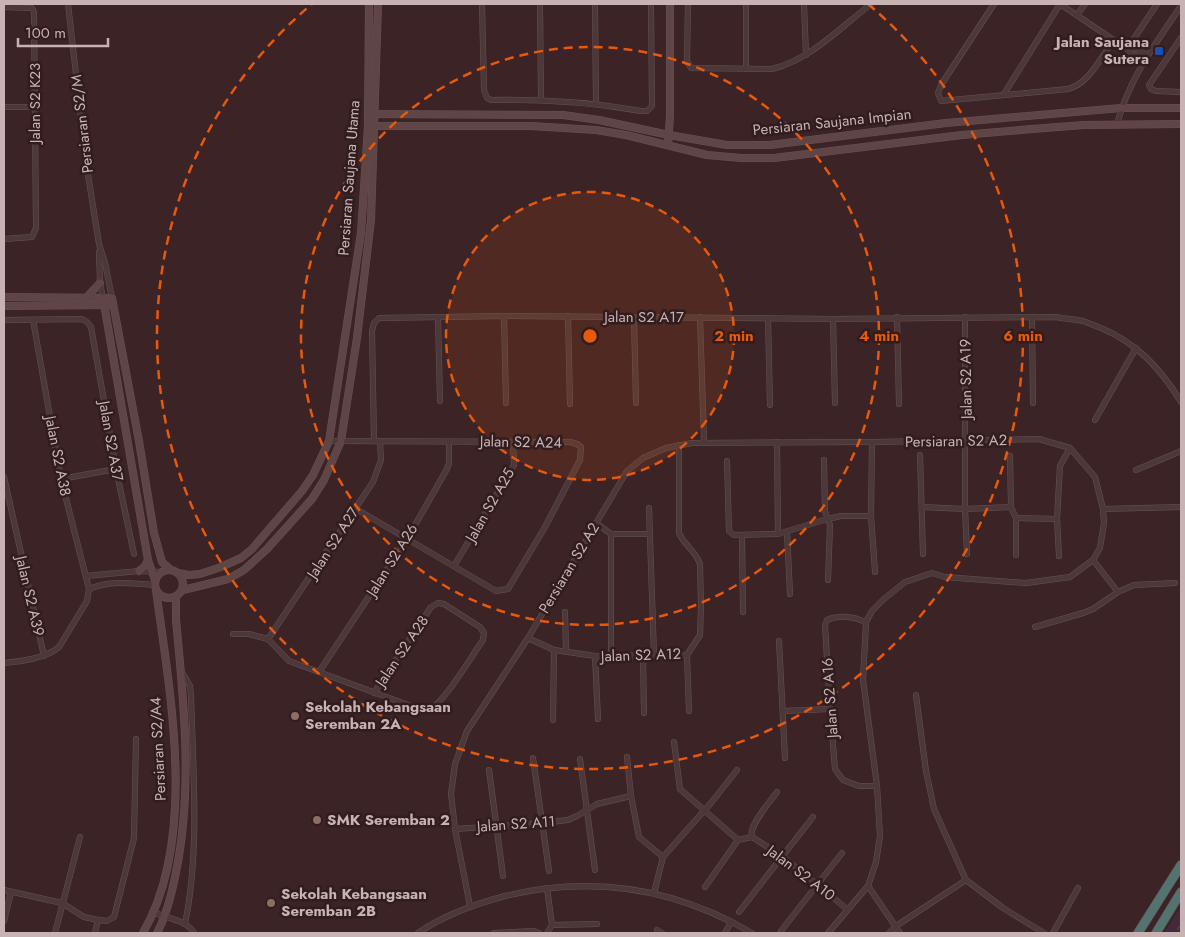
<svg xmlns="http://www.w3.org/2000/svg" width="1185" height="937" font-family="Jost,sans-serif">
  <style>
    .forest { fill: url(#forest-crowns) }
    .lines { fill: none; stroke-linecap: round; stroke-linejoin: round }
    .street-casing { stroke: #675254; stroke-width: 6 }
    .secondary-casing { stroke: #675254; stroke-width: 8 }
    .highway-casing { stroke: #543f41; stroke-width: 10 }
    .street { stroke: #4c3739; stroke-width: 5 }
    .secondary { stroke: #5f4546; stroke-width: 7 }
    .highway { stroke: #547270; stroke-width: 9 }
    .ring { fill: none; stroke: #e8590c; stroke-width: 2.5; stroke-dasharray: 9 6 }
    .transit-dot { fill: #1a4fb4; stroke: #311c1e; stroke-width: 2 }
    .education-dot { fill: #8d6e63; stroke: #311c1e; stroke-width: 2 }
    .labels { text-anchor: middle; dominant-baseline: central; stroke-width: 5; stroke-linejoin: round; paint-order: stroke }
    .poi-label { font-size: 15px; font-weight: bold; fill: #c8b2b4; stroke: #311c1e; text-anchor: start }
    .street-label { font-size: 15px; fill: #c8b2b4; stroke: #311c1e }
    .centre { fill: #e8590c; stroke: #311c1e; stroke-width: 2.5 }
    .ring-label { font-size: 15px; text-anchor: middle; font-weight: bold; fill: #e8590c; stroke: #311c1e; stroke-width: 5; stroke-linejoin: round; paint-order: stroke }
  </style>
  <defs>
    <pattern id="forest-crowns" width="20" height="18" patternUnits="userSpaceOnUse" patternTransform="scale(1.25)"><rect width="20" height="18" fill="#432a3b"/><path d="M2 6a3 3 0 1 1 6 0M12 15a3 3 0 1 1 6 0" fill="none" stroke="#5d4655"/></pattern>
  </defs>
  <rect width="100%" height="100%" fill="#3c2326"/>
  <polygon class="forest" points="1181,907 1181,933 1164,933"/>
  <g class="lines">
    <g class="street-casing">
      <g id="street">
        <polyline points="68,4 86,162 99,244 105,263 112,298"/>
        <path d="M482,4L484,90L487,98L491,100C544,99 589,102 641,111H647L652,106L651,4"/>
        <polyline points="540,4 541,99"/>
        <polyline points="595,4 596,103"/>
        <path d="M688,4L687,61L691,68L772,69C811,59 840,28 871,4"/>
        <polyline points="746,4 746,69"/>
        <polyline points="804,4 806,55"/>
        <path d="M994,4L941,85L938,93L941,101L1068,89C1089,84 1101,57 1114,40"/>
        <polyline points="1060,4 1127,49 1131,53 1143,61"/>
        <polyline points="4,7 32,8 34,12 36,228 32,237 4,239"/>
        <polyline points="1077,15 1085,4"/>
        <polyline points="1181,38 1149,85 1151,89 1156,91 1181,92"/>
        <polyline points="1127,49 1157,4"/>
        <polyline points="1127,49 1135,48 1147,55"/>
        <polyline points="1004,94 1060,4"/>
        <polyline points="4,107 34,107"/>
        <path d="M1117,124C1129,79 1155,44 1181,6"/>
        <polyline points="99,252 100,283 103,298"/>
        <polyline points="504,316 506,403"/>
        <polyline points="568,316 570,404"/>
        <polyline points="438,317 440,401"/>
        <polyline points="634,317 636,403"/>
        <polyline points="700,317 704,442"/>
        <polyline points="897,317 899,404"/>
        <polyline points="965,317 965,509 967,554"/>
        <polyline points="1032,317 1033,403"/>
        <polyline points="768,318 770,405"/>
        <polyline points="833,319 835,403"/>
        <polyline points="4,320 82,319 87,322 91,327 116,469 134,554"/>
        <polyline points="1095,420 1136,348"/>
        <polyline points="329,441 570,442 577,444 581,447 580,460 545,527 508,589 496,591 356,509"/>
        <path d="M374,441L372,331L374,323L379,318L504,316L833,319L1056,317C1065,319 1074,319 1083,321C1089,323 1095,326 1101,328C1137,343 1161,369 1181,402"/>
        <polyline points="777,442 778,534"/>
        <polyline points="872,442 871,516 875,572"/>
        <polyline points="920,455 923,554"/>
        <polyline points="1010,456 1011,507 1016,518 1016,555"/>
        <polyline points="824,460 825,511 830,525 828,580"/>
        <polyline points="727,461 729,531 734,535 778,534 827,519 841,516 871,516"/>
        <polyline points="1136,470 1181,451"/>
        <polyline points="4,477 44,656"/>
        <polyline points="61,479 116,469"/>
        <polyline points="922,507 965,509 1011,507"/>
        <polyline points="649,508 654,655"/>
        <polyline points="1103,509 1181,507"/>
        <polyline points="1016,518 1057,519"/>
        <polyline points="596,523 611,534 650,534"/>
        <polyline points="787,532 790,594"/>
        <polyline points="611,534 611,656"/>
        <polyline points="742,536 743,612"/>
        <polyline points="1059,556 1057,519 1060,466 1070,448"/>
        <polyline points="1093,560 1118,592"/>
        <polyline points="454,566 514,465 513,442"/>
        <polyline points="86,576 139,571 161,572"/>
        <path d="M89,589C111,580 132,583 155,585"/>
        <polyline points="565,612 566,652"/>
        <path d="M866,622C855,617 839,614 827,620L825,625L830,709L835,769L843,780L859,786H877"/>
        <polyline points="1035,627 1083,613 1093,609 1118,592 1134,585 1175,583"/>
        <path d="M233,634H249L268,639L289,661L419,709L429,711C448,697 469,660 483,640L484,633L480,627L444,604L438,603L431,607L374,693"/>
        <path d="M528,638L554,650L595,656L687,655L700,635L701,606L700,564C696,551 684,545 679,533V445"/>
        <polyline points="268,639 373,482 381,460 380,441"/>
        <polyline points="779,641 785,758"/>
        <polyline points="687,655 689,711"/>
        <polyline points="595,656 598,719"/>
        <polyline points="643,656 644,713"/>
        <path d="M4,663C19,662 47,658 59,647L87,601L89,589L61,479L33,320"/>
        <path d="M182,672L190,686L191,695C193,770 200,850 185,924"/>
        <polyline points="319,672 407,539 447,469 449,463 449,442"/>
        <polyline points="916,695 926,771 934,809 966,880 1003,908 1044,933"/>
        <polyline points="783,711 830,709"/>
        <polyline points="553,720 554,650"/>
        <polyline points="674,742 680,789 738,840"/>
        <polyline points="627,757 631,796 639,837 663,857"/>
        <polyline points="533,758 549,871"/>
        <polyline points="580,759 595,870"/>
        <polyline points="489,770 503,876"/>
        <polyline points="455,829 542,823 568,820 577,816 597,804 631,796"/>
        <path d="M752,837C748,826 770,802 777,792"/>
        <polyline points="738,840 752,837 782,856 847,909"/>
        <polyline points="868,886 900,933"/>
        <polyline points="705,887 738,840"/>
        <polyline points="4,890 62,903 84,917 98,920"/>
        <polyline points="654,893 663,857 711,803 737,770"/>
        <polyline points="470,906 455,829 451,794 455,764 467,731 528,638 627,471 643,458 666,448 692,443 872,442 1039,439 1070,448 1095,477 1103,509 1104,523 1100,548 1093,560 1070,577 1026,583 945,577 932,573 905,582 884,599 872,611 866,622 863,680 877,786 880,836 876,862 868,886 828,933"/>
        <path d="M153,912C165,918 187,920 194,933"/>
        <polyline points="739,912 813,817"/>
        <polyline points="4,921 11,892"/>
        <polyline points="552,925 597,924"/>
        <polyline points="657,930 662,933"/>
        <polyline points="781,931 842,853"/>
        <polyline points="55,933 80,837"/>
        <polyline points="95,933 98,920 107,921 114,917 134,838 136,739"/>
        <path d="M418,933C444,915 475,904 505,896C592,875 675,888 752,933"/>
        <polyline points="494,933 534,931 539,933"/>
        <polyline points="547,933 552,925 547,888"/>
        <polyline points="725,933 731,922"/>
        <polyline points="889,933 896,926 966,880"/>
        <polyline points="1053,933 1078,888"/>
      </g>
    </g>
    <g class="secondary-casing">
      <g id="secondary">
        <polyline points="368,114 563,115 599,120 669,135 727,145 770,145 946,123 1121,108 1181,108"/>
        <polyline points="368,126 531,126 596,130 626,135 707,155 741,158 774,158 962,135 1032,129 1084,125 1181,124"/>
        <polyline points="668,145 670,116 670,4"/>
        <polyline points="4,297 112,298 139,441 154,533 162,562 170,569"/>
        <polyline points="86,298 100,283"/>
        <polyline points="103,298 148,560 155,580"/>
        <polyline points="4,306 108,305"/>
        <circle cx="169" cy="584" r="14"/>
        <polyline points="139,571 145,566 148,560"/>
        <polyline points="178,573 189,575 200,574 221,567 241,558 252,549 302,491 313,475 329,441 361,233 368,126 369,4"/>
        <polyline points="183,590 228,579 244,570 267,549 312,499 324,480 341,441 357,338 371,220 378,4"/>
        <path d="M143,933C198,837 170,694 156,590"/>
        <path d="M157,933C167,914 172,893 176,872C193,789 184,703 176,620V597"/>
      </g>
    </g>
    <g class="highway-casing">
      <g id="highway">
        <polyline points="1138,933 1181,865"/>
        <polyline points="1156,933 1181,892"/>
      </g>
    </g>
    <use href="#street" class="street"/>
    <use href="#secondary" class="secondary"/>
    <use href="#highway" class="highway"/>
  </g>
  <circle cx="590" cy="336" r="144" fill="#e8590c" fill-opacity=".12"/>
  <g class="ring">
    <circle cx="590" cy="336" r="144"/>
    <circle cx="590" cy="336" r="289"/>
    <path d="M868 4A433 433 0 1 1 312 4"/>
  </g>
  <rect class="transit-dot" x="1154" y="46" width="10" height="10" rx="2.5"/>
  <g class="education-dot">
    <circle cx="295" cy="716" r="5"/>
    <circle cx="317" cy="820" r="5"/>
    <circle cx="271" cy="903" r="5"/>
  </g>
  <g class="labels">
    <g class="poi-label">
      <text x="1149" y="42" text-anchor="end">Jalan Saujana<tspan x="1149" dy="17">Sutera</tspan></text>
      <text x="305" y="707">Sekolah Kebangsaan<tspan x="305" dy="17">Seremban 2A</tspan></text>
      <text x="327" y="820">SMK Seremban 2</text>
      <text x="281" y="894">Sekolah Kebangsaan<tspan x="281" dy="17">Seremban 2B</tspan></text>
    </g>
    <g class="street-label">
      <text transform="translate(35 103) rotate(-90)">Jalan S2 K23</text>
      <text transform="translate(832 122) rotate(-6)">Persiaran Saujana Impian</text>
      <text transform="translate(82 124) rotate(-97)">Persiaran S2/M</text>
      <text transform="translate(349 178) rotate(-86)">Persiaran Saujana Utama</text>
      <text x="644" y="317">Jalan S2 A17</text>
      <text transform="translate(966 379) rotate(-91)">Jalan S2 A19</text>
      <text transform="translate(111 441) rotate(80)">Jalan S2 A37</text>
      <text transform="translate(956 441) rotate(-1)">Persiaran S2 A2</text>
      <text transform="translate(521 442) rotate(1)">Jalan S2 A24</text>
      <text transform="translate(58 456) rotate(79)">Jalan S2 A38</text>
      <text transform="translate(490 505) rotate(-60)">Jalan S2 A25</text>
      <text transform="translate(333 543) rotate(-57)">Jalan S2 A27</text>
      <text transform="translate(392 560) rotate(-58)">Jalan S2 A26</text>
      <text transform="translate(569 568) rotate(-59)">Persiaran S2 A2</text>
      <text transform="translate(30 596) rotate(77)">Jalan S2 A39</text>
      <text transform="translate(402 651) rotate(-56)">Jalan S2 A28</text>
      <text transform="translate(641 655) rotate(-2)">Jalan S2 A12</text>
      <text transform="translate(830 698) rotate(-94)">Jalan S2 A16</text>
      <text transform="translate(158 749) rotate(-93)">Persiaran S2/A4</text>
      <text transform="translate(516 824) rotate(-4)">Jalan S2 A11</text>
      <text transform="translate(801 873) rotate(37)">Jalan S2 A10</text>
    </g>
  </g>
  <circle cx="590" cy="336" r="8" class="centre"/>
  <g class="ring-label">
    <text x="734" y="341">2 min</text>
    <text x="879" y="341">4 min</text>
    <text x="1023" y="341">6 min</text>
  </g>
  <rect width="1185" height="937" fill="none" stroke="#c8b2b4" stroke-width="10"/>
  <path d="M18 38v8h90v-8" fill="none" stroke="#c8b2b4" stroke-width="2.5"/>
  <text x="25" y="38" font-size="15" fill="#c8b2b4" stroke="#311c1e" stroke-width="4" paint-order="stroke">100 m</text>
</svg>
